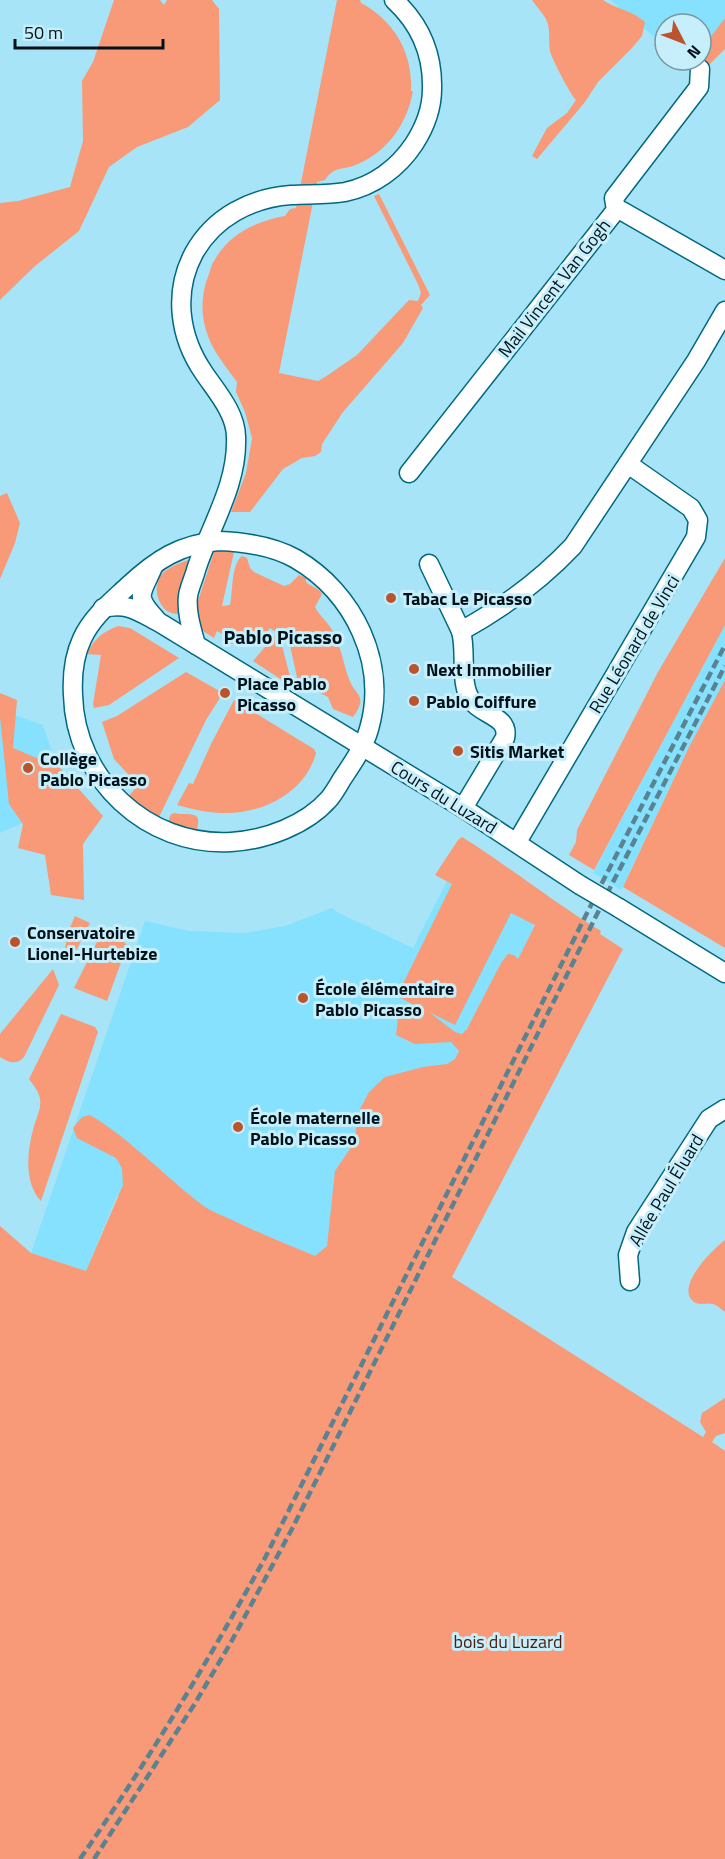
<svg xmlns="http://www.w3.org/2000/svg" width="725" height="1859" font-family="'Titillium Web',sans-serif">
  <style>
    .built { fill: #85e1fd }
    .green { fill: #f89977; fill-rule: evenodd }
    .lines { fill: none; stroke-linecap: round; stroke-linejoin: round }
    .street-casing { stroke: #006980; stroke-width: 21 }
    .street { stroke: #fff; stroke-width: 18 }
    .rail { stroke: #5a8290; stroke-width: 4.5; stroke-dasharray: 9 4.5; stroke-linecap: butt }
    .street-bridge-casing { stroke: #006980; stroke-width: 21; stroke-linecap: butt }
    .street-bridge { stroke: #fff; stroke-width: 18 }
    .poi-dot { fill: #bb542d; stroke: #c7eefb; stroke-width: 2 }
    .labels { text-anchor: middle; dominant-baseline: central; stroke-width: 6; stroke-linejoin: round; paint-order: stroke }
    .street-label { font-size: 18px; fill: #001219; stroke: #c7eefb }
    .poi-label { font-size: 18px; font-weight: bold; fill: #001219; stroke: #c7eefb; text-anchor: start }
    .park-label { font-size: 18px; fill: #471c0c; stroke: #c7eefb }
    .neighbourhood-label { font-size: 20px; font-weight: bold; fill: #001219; stroke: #c7eefb }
  </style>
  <rect width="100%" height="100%" fill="#a8e4f7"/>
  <g class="built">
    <polygon points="610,0 725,0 725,24 701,55 701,24 665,24 665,46"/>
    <polygon points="725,625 725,680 689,747 621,890 593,873"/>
    <polygon points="0,710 43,725 59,773 75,800 0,833"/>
    <polygon points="447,881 535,924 346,1321 117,1195 86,1271 31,1253 145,921 189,931 245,933 285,926 332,908 339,913 413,948"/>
  </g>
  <g class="green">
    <polygon points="114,0 160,0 164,5 167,0 212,0 219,9 220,100 188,127 137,147 109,167 79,231 35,266 0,300 0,203 18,201 70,187 83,141 82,81 93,62"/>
    <path d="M337,0H360L361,3C395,21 413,54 411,91H413C407,125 386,154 353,166C339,170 334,167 325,180L317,182L279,373L318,381L325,377L357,355L409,300L418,301L421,293L418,284L374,196L379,194L430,295L421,305L423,308L403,343L343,412L322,444L321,452L315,456L302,458L283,469L250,512H231L246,473L252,438L245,412L236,392L237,382C226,367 213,351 208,336C200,316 201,293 209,274C211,269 211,265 214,261C229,234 256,221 285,216L290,209L296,208Z"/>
    <path d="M532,0H603C618,10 630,9 645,22L642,36L632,48L598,82L585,102L537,159L532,156L547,128L567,113L576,100C570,94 552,59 550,51C548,41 551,29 546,19C542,12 536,6 532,0Z"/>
    <polygon points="725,18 725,49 704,70 695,69 692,62 694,60 701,60 701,50"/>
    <polygon points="7,493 20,523 15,543 0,579 0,496"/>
    <path d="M226,548L234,552L222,606L230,605C233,592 231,564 242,556L247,558L250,568L254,572L284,586L290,584L299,575L306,578V582C311,587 318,587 322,594L315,607C319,615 327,621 332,630C341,645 343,663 349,679C355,696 369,695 353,717L333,709L328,697L298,682L289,641L279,634L291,680L288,684L253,661L277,633L270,628L263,637L227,645L222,634L217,631L214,638L200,629L197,604L214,552Z"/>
    <path d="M195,558L180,589L181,615C177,614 170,613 167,611C155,601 153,582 164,572C173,565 184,561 195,558Z"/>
    <polygon points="725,558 725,625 594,870 569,855 576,842 577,830 658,672"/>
    <path d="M118,626L130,628L179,658L109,705L94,708L93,704L101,655L87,654C94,638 103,632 118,626Z"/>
    <polygon points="186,672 223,693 206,720 159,817 128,797 138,785 114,759 102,722 117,716"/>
    <polygon points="725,680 725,948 623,887 689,747"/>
    <polygon points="0,693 17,700 13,748 60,768 103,816 83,844 84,900 51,895 45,855 18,848 23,824 9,804 0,717"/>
    <path d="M234,700L314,749L316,753C305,793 263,814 223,813C207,813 192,809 177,805L189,783L193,784L211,744Z"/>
    <path d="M175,813C184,816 201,810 198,824C197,831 197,829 193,833L169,823V819L171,814Z"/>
    <path d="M462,837C510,867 553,902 601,931L600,934L623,949L452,1277L703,1437L706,1432L700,1422L702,1413L725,1398V1433L716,1436L712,1442L725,1451V1859H0V1226L31,1253L86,1271L123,1185L122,1168L116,1158L77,1138L73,1128L82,1117L90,1115C132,1140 166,1178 205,1207C213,1212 222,1215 230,1219C258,1233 286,1244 315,1256L327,1246L335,1171L354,1143L359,1111L369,1092L385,1077L423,1067L447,1064L455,1059L459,1051L451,1042L415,1044L396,1035L398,1018L414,1005L397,996L452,884L435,875L458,840ZM511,913L535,925L518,959L514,955L508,954L501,963L467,1029L462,1034L455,1032L429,1012L455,1025Z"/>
    <polygon points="75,916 90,923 77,949 68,952 65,949 68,932"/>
    <polygon points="104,928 120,936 127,946 107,1001 74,988"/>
    <path d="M53,969L59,985L24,1057C16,1066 8,1062 0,1057V1034Z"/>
    <path d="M61,1014L95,1027L98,1032L41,1201C24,1183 27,1152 33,1130C35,1120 42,1109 40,1099C39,1091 33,1085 29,1079Z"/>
    <path d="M725,1240V1312C721,1309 717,1305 713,1304C706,1302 700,1306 694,1302C674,1287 713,1249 725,1240Z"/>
  </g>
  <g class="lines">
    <g class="street-casing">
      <g id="street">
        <polyline points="616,210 622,211 725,270"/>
        <polyline points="409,473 616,210 614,198 699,87 700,69"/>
        <path d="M219,541C245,542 273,546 296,559C354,593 388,663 369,729C364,747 352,764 342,779C338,786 334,793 329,799C306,825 266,840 231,842C147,847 75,779 73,695C72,677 74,656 82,639C92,617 111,602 128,586C156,560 180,544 219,541Z"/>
        <polyline points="429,564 461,631"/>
        <path d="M153,567C141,595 134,595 156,619"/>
        <path d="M103,608C129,602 139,612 162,624L463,808L580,885"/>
        <path d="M196,645C192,630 186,612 188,596C189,588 194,578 196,570C210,526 238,485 236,437C236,413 216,391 204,373C179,337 173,292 194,253C214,217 251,198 291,195C309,194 328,195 345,192C374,186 398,168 414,144C425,127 432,109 432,89C433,53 420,24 394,0"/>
        <path d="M463,808L505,738C510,716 481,715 471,700C459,683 467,652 461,631C501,609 541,580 573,546L696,361L725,311"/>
        <polyline points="517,842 696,537 698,520 691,508 628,464"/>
        <polyline points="619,908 725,973"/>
        <polyline points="630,1281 628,1255 636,1232 709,1119 725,1109"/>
      </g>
    </g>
    <use href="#street" class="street"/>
    <g class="rail">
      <path d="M80,1859C148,1761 209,1660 266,1556L604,879L725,645"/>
      <polyline points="94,1859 194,1705 230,1644 293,1527 612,884 725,666"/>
    </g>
    <g class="street-bridge-casing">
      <polyline id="street-bridge" points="580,885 619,908"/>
    </g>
    <use href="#street-bridge" class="street-bridge"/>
  </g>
  <g class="poi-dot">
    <circle cx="391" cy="598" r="6"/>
    <circle cx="414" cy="669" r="6"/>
    <circle cx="225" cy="693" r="6"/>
    <circle cx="414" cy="701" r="6"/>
    <circle cx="458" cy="751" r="6"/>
    <circle cx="28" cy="768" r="6"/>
    <circle cx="15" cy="942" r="6"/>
    <circle cx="303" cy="998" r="6"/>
    <circle cx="238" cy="1127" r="6"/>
  </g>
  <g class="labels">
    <g class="street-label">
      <text transform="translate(554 288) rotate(-52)">Mail Vincent Van Gogh</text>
      <text transform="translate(634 644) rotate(-59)">Rue Léonard de Vinci</text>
      <text transform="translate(444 797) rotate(32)">Cours du Luzard</text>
      <text transform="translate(666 1190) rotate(-59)">Allée Paul Éluard</text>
    </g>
    <g class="poi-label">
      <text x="403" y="598">Tabac Le Picasso</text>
      <text x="426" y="669">Next Immobilier</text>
      <text x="237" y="683">Place Pablo<tspan x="237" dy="21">Picasso</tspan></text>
      <text x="426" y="701">Pablo Coiffure</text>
      <text x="470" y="751">Sitis Market</text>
      <text x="40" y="758">Collège<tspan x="40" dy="21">Pablo Picasso</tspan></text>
      <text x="27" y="932">Conservatoire<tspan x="27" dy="21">Lionel-Hurtebize</tspan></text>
      <text x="315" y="988">École élémentaire<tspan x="315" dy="21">Pablo Picasso</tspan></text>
      <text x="250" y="1117">École maternelle<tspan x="250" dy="21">Pablo Picasso</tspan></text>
    </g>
    <g class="park-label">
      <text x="508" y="1641">bois du Luzard</text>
    </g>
    <g class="neighbourhood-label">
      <text x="283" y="636">Pablo Picasso</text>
    </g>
  </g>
  <g transform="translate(683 42) rotate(132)"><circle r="28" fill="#c7eefb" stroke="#7796a1" stroke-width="1.5"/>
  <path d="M0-4.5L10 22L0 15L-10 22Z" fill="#bb542d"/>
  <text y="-9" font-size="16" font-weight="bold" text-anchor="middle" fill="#001219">N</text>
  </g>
  <path d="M15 39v9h148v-9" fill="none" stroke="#001219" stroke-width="3"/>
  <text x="24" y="39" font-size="18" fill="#001219" stroke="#c7eefb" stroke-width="4.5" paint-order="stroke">50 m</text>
</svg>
